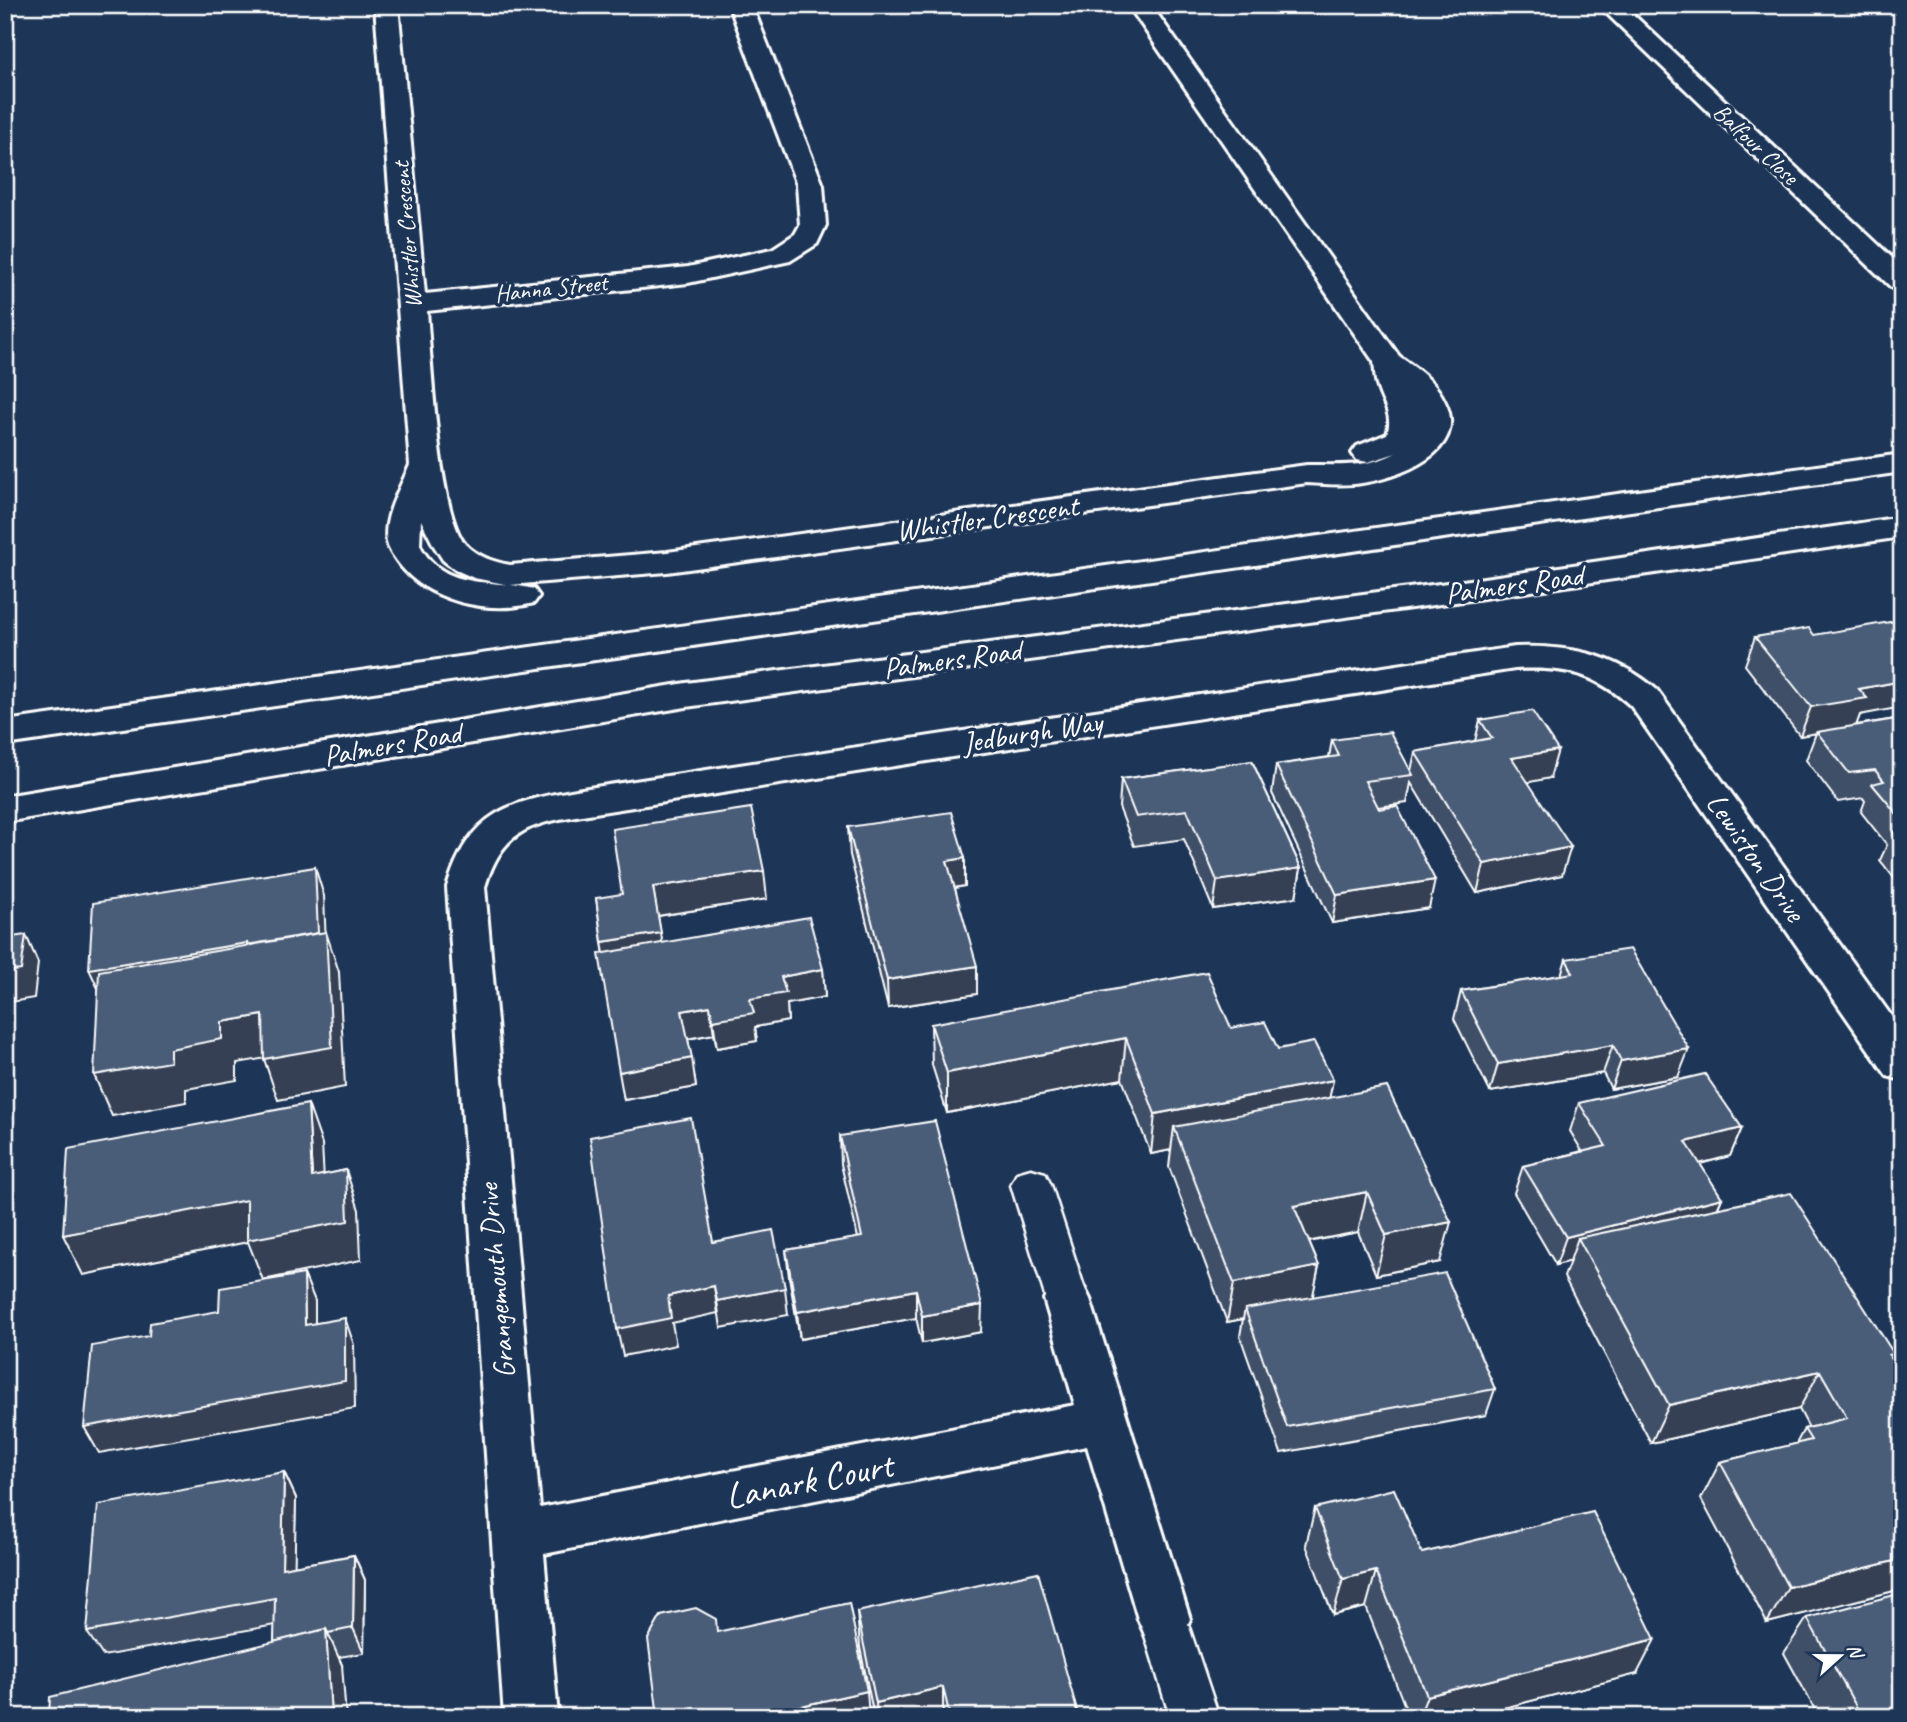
<svg xmlns="http://www.w3.org/2000/svg" width="1907" height="1722" font-family="Caveat,sans-serif">
  <style>
    .lines { fill: none; stroke-linecap: round; stroke-linejoin: round }
    .lane-casing { stroke: #fff; stroke-width: 5 }
    .street-casing { stroke: #fff; stroke-width: 6 }
    .secondary-casing { stroke: #fff; stroke-width: 6 }
    .lane { fill: #1d3557; fill-rule: evenodd }
    .street { fill: #1d3557; fill-rule: evenodd }
    .secondary { fill: #1d3557; fill-rule: evenodd }
    .wall { fill: #405068; stroke: #fff; stroke-width: 2 }
    .shaded-wall { fill: #344155; stroke: #fff; stroke-width: 2 }
    .building { fill: #4a5d79; stroke: #fff; stroke-width: 2 }
    .labels { text-anchor: middle; dominant-baseline: central; stroke-width: 7; stroke-linejoin: round; paint-order: stroke }
    .far-street-label { font-size: 24px; fill: #fff; stroke: #1d3557 }
    .street-label { font-size: 30px; fill: #fff; stroke: #1d3557 }
    .near-street-label { font-size: 37px; fill: #fff; stroke: #1d3557 }
  </style>
  <rect width="100%" height="100%" fill="#1d3557"/>
  <filter id="ink" filterUnits="userSpaceOnUse"><feTurbulence type="fractalNoise" baseFrequency=".0143" numOctaves="2"/><feDisplacementMap in="SourceGraphic" scale="14" xChannelSelector="R" yChannelSelector="G"/><feConvolveMatrix kernelMatrix="1 2 1 2 8 2 1 2 1" color-interpolation-filters="sRGB"/></filter>
  <g filter="url(#ink)">
    <g class="lines">
      <g class="lane-casing">
        <g id="lane">
          <polygon points="1031,1169 1045,1173 1051,1185 1088,1299 1082,1312 1067,1317 1052,1312 1046,1299 1011,1185 1017,1173"/>
          <polygon points="1164,1596 1181,1603 1219,1717 1170,1717 1140,1619 1147,1603"/>
        </g>
      </g>
      <g class="street-casing">
        <g id="street">
          <path d="M375,5H398L425,294L688,267L772,249L795,234L800,225L797,185L729,5H752L823,185L826,225L817,244L790,261L688,283L427,311C431,357 438,516 466,545C478,557 494,562 510,565L667,552L1307,465C1338,465 1368,468 1396,453L1368,462L1357,460L1352,453L1357,446L1387,434C1394,414 1382,404 1377,385C1375,378 1375,370 1374,362L1128,5H1151L1399,356C1417,369 1436,381 1445,402C1470,452 1398,478 1362,483C1344,486 1325,484 1307,483L667,572L510,585L474,578L456,570L443,560L434,546L421,520L420,545C443,592 493,578 534,589L539,596L534,603C488,615 425,601 397,561C393,555 388,549 387,542C382,518 401,486 410,465Z"/>
          <polygon points="1598,5 1623,5 1902,267 1902,290 1892,288"/>
          <path d="M1515,647C1569,645 1615,654 1657,690L1902,1031V1080L1887,1076L1631,706C1593,672 1565,667 1515,669L582,815C528,824 502,831 485,887L540,1508L1075,1405L1044,1299L1051,1285L1067,1279L1083,1285L1090,1299L1190,1619L1182,1637L1164,1644L1146,1637L1138,1619L1087,1446L544,1554L558,1717H504L447,887C470,810 509,802 582,789Z"/>
        </g>
      </g>
      <g class="secondary-casing">
        <g id="secondary">
          <polygon points="1902,454 1902,472 5,745 5,721"/>
          <polygon points="1902,517 1902,537 1470,600 686,707 5,822 5,796 686,683 1470,580"/>
        </g>
      </g>
      <use href="#lane" class="lane"/>
      <use href="#street" class="street"/>
      <use href="#secondary" class="secondary"/>
    </g>
    <g class="wall">
      <polygon points="1755,637 1860,715 1856,725 1902,718 1902,888 1880,860 1887,845 1861,812 1865,801 1863,798 1838,802 1806,760 1816,733 1800,736 1745,665"/>
      <polygon points="1480,720 1550,778 1528,782 1562,875 1477,893 1411,783 1407,803 1378,807 1429,908 1332,923 1272,793 1276,765 1329,757 1332,740 1411,771 1415,752 1475,741"/>
      <polygon points="1252,761 1301,868 1296,897 1213,909 1184,839 1134,846 1119,807 1121,779"/>
      <polygon points="848,827 965,858 965,886 955,888 977,994 888,1008 850,855"/>
      <polygon points="596,898 767,899 658,916 662,943 823,969 825,997 787,1004 788,1021 755,1027 757,1041 717,1048 714,1034 688,1039 696,1087 624,1100"/>
      <polygon points="1566,959 1678,1077 1611,1089 1603,1073 1490,1092 1454,1019 1461,991 1561,975"/>
      <polygon points="931,1024 1231,1028 1278,1049 1333,1080 1329,1098 1440,1262 1376,1275 1358,1232 1309,1242 1319,1266 1312,1297 1495,1389 1486,1415 1281,1453 1240,1336 1243,1319 1227,1322 1169,1167 1171,1150 1151,1154 1122,1079 947,1113 932,1065"/>
      <polygon points="1579,1103 1742,1128 1730,1156 1700,1164 1722,1198 1718,1208 1891,1359 1902,1589 1767,1623 1701,1499 1720,1462 1796,1444 1804,1429 1809,1428 1799,1409 1651,1443 1564,1277 1570,1261 1556,1265 1514,1193 1523,1166 1582,1151 1570,1131"/>
      <polygon points="840,1136 981,1332 922,1343 916,1318 800,1339 789,1277 786,1250 858,1238 841,1164"/>
      <polygon points="284,1472 296,1498 294,1566 354,1555 365,1580 364,1653 339,1657 342,1665 274,1642 275,1625 103,1656 87,1632"/>
      <polygon points="1315,1508 1422,1553 1637,1674 1468,1717 1409,1717 1366,1607 1333,1615 1306,1545"/>
      <polygon points="857,1612 1079,1717 874,1717 860,1647"/>
      <polygon points="1807,1618 1902,1717 1819,1717 1784,1653"/>
    </g>
    <g class="shaded-wall">
      <polygon points="1902,681 1902,707 1860,715 1856,726 1800,736 1811,707 1859,689"/>
      <polygon points="1558,750 1550,778 1505,787 1512,758"/>
      <polygon points="1571,847 1562,875 1477,893 1484,864"/>
      <polygon points="965,858 965,886 947,889 947,861"/>
      <polygon points="315,867 324,896 327,971 102,997 89,969"/>
      <polygon points="1301,868 1296,897 1213,909 1217,881"/>
      <polygon points="764,871 767,899 657,916 653,887"/>
      <polygon points="1435,880 1429,908 1332,923 1337,895"/>
      <polygon points="326,932 339,972 345,1087 278,1100 264,1059"/>
      <polygon points="661,933 665,961 607,971 602,942"/>
      <polygon points="26,935 38,963 34,998 5,1003 5,972"/>
      <polygon points="977,966 977,994 888,1008 887,980"/>
      <polygon points="823,969 825,997 787,1004 788,1021 755,1027 757,1041 717,1048 713,1020 781,977"/>
      <polygon points="710,1006 714,1034 686,1039 682,1011"/>
      <polygon points="263,1015 278,1056 237,1063 237,1080 186,1089 186,1102 112,1116 94,1075 170,1049 222,1022"/>
      <polygon points="1126,1038 1122,1079 947,1113 947,1073"/>
      <polygon points="1613,1045 1603,1073 1490,1092 1498,1064"/>
      <polygon points="1689,1049 1678,1077 1611,1089 1621,1061"/>
      <polygon points="692,1058 696,1087 624,1100 619,1072"/>
      <polygon points="1333,1080 1325,1120 1174,1127 1171,1150 1151,1154 1155,1114"/>
      <polygon points="308,1104 322,1144 326,1217 312,1177"/>
      <polygon points="1742,1128 1730,1156 1675,1170 1686,1142"/>
      <polygon points="346,1170 359,1210 361,1260 263,1280 248,1242 83,1275 63,1235"/>
      <polygon points="1367,1192 1358,1232 1286,1246 1294,1206"/>
      <polygon points="1722,1198 1710,1226 1578,1238 1570,1261 1556,1265 1566,1237"/>
      <polygon points="1451,1222 1440,1262 1376,1275 1386,1235"/>
      <polygon points="1319,1266 1311,1305 1245,1309 1243,1319 1227,1322 1234,1283"/>
      <polygon points="304,1274 315,1301 315,1351 305,1325"/>
      <polygon points="714,1286 718,1313 672,1323 676,1345 623,1356 617,1329 668,1296"/>
      <polygon points="785,1288 788,1315 721,1328 717,1301"/>
      <polygon points="916,1290 916,1318 800,1339 797,1312"/>
      <polygon points="982,1305 981,1332 922,1343 922,1316"/>
      <polygon points="345,1318 354,1345 355,1408 99,1453 84,1427"/>
      <polygon points="1820,1371 1799,1409 1651,1443 1669,1405"/>
      <polygon points="284,1472 296,1498 294,1593 282,1568"/>
      <polygon points="354,1555 365,1580 364,1653 353,1628"/>
      <polygon points="1902,1559 1902,1589 1767,1623 1788,1587"/>
      <polygon points="1376,1571 1366,1607 1333,1615 1343,1579"/>
      <polygon points="326,1629 342,1665 346,1717 331,1717"/>
      <polygon points="1655,1639 1637,1674 1468,1717 1419,1717 1427,1696"/>
      <polygon points="943,1687 943,1717 877,1717 876,1703"/>
      <polygon points="867,1691 869,1717 793,1717 792,1708"/>
    </g>
    <g class="building">
      <polygon points="1902,620 1902,681 1859,689 1867,698 1811,707 1755,637 1809,628 1814,635"/>
      <polygon points="1532,711 1558,750 1512,758 1571,847 1484,864 1415,752 1492,738 1480,720"/>
      <polygon points="1902,718 1902,820 1872,784 1884,781 1875,770 1849,773 1817,732"/>
      <polygon points="1390,732 1413,775 1365,781 1379,809 1397,806 1435,880 1337,895 1276,765 1339,756 1332,740"/>
      <polygon points="1252,761 1301,868 1217,881 1187,810 1136,817 1121,779"/>
      <polygon points="751,808 764,871 653,887 661,933 602,942 596,898 622,894 612,829"/>
      <polygon points="951,812 965,858 947,861 977,966 887,980 848,827"/>
      <polygon points="1902,830 1902,844 1893,832"/>
      <polygon points="315,867 318,933 247,945 247,943 89,969 93,903"/>
      <polygon points="809,917 823,969 781,977 786,993 750,999 754,1013 713,1020 710,1006 682,1011 692,1058 619,1072 599,954"/>
      <polygon points="326,932 332,1047 264,1059 263,1015 222,1022 222,1039 170,1049 170,1062 94,1075 99,971"/>
      <polygon points="26,935 21,970 5,972 5,938"/>
      <polygon points="1630,949 1689,1049 1621,1061 1613,1045 1498,1064 1461,991 1573,973 1566,959"/>
      <polygon points="1207,972 1231,1028 1265,1022 1278,1049 1314,1042 1333,1080 1155,1114 1126,1038 947,1073 931,1024"/>
      <polygon points="1705,1074 1742,1128 1686,1142 1722,1198 1566,1237 1523,1166 1606,1146 1579,1103"/>
      <polygon points="1387,1087 1451,1222 1386,1235 1367,1192 1294,1206 1319,1266 1234,1283 1174,1127"/>
      <polygon points="308,1104 312,1177 346,1170 348,1221 247,1240 247,1200 63,1235 68,1149"/>
      <polygon points="691,1118 713,1242 773,1230 785,1288 717,1301 714,1286 668,1296 671,1318 617,1329 590,1137"/>
      <polygon points="935,1121 982,1305 922,1316 916,1290 797,1312 786,1250 862,1237 840,1136"/>
      <polygon points="1791,1193 1894,1354 1889,1355 1902,1375 1902,1559 1788,1587 1720,1462 1811,1440 1804,1429 1847,1418 1820,1371 1669,1405 1578,1238"/>
      <polygon points="1445,1273 1495,1389 1287,1427 1245,1309"/>
      <polygon points="304,1274 305,1325 345,1318 345,1381 84,1427 92,1346 149,1336 150,1323 219,1311 220,1288"/>
      <polygon points="284,1472 282,1568 354,1555 353,1628 328,1633 326,1629 274,1642 275,1598 87,1632 98,1505"/>
      <polygon points="1394,1489 1422,1553 1593,1512 1655,1639 1427,1696 1376,1571 1343,1579 1315,1508"/>
      <polygon points="1038,1572 1079,1717 950,1717 943,1687 876,1703 857,1612"/>
      <polygon points="1902,1593 1902,1716 1898,1717 1862,1717 1807,1618"/>
      <polygon points="849,1603 867,1691 792,1708 794,1717 658,1717 648,1639 661,1616 696,1608 716,1619 717,1632"/>
      <polygon points="326,1629 331,1717 49,1717 50,1697"/>
    </g>
  </g>
  <g class="labels">
    <g class="far-street-label">
      <text transform="translate(1756 144) rotate(43)">Balfour Close</text>
      <text transform="translate(407 235) rotate(-95)">Whistler Crescent</text>
      <text transform="translate(551 288) rotate(-6)">Hanna Street</text>
    </g>
    <g class="street-label">
      <text transform="translate(987 518) rotate(-8)">Whistler Crescent</text>
      <text transform="translate(1514 584) rotate(-8)">Palmers Road</text>
      <text transform="translate(952 659) rotate(-8)">Palmers Road</text>
      <text transform="translate(1032 732) rotate(-9)">Jedburgh Way</text>
      <text transform="translate(392 744) rotate(-10)">Palmers Road</text>
      <text transform="translate(1756 857) rotate(55)">Lewiston Drive</text>
      <text transform="translate(496 1281) rotate(-95)">Grangemouth Drive</text>
    </g>
    <g class="near-street-label">
      <text transform="translate(809 1480) rotate(-11)">Lanark Court</text>
    </g>
  </g>
  <rect width="1907" height="1722" fill="none" stroke="#1d3557" stroke-width="28"/>
  <rect x="14" y="14" width="1879" height="1694" fill="none" stroke="#fff" stroke-width="2.5" filter="url(#ink)"/>
  <g transform="translate(1840 1656) rotate(69)" stroke="#1d3557" stroke-width="5" paint-order="stroke">
  <path d="M0-5L12 26L0 18L-12 26Z" fill="#ffffff"/>
  <text y="-10" font-size="19" font-weight="bold" text-anchor="middle" fill="#ffffff">N</text>
  </g>
</svg>
